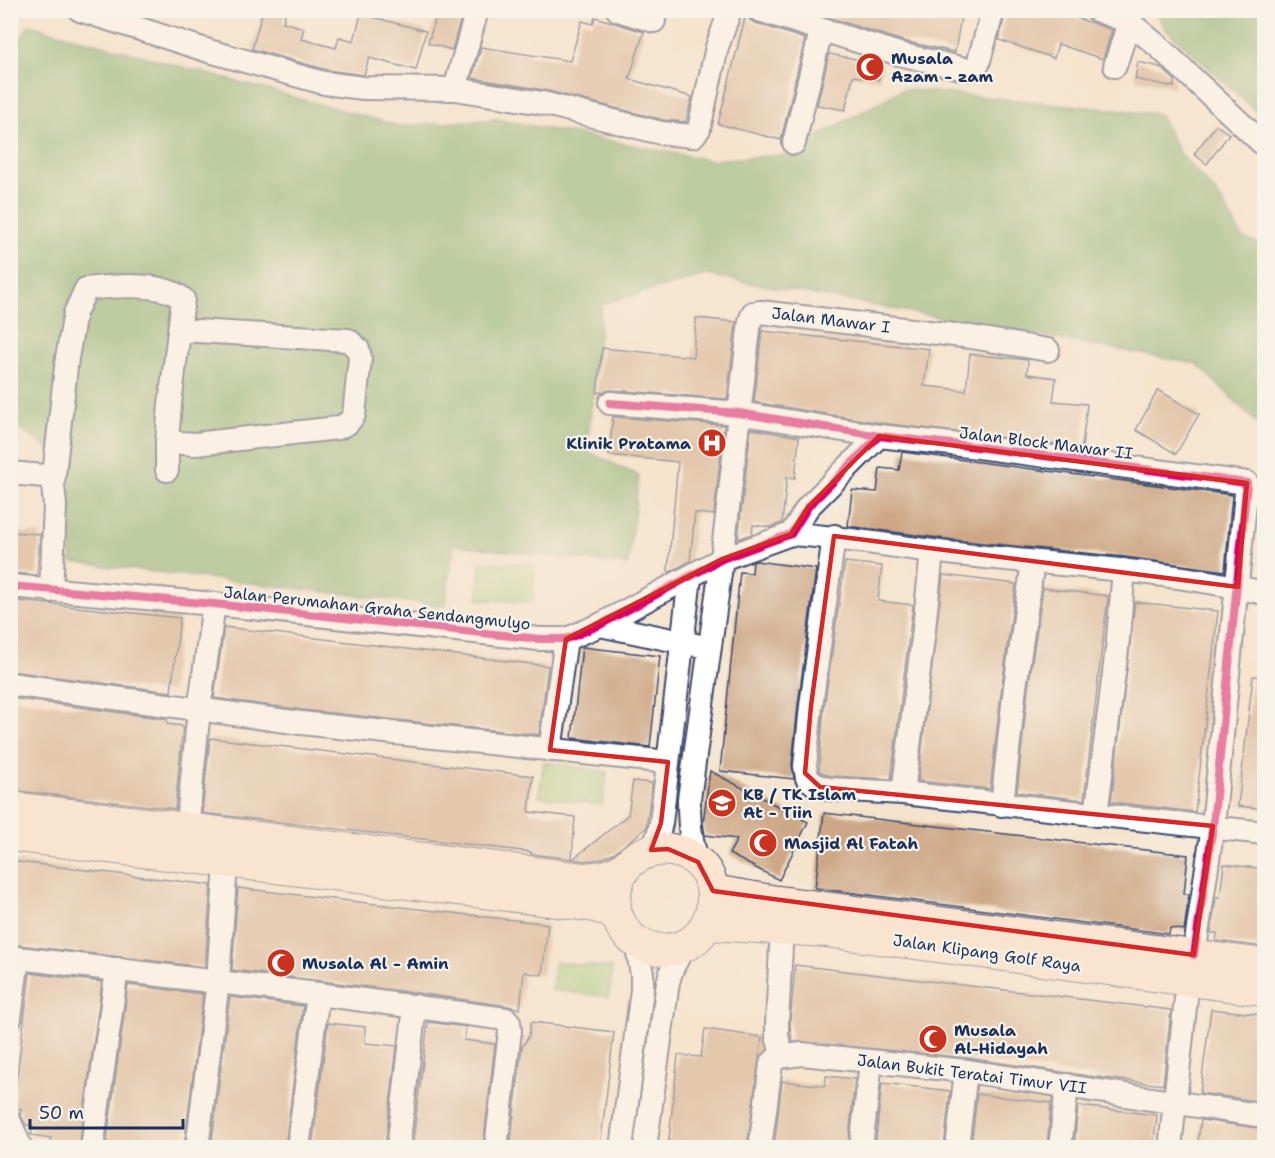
<svg xmlns="http://www.w3.org/2000/svg" width="1275" height="1158" font-family="'Shantell Sans',sans-serif">
  <style>
    .green { fill: #99cb7a; stroke: #5a7d6c; stroke-width: 1.5 }
    .forest { fill: #7aaf6a; stroke: #4a6f64; stroke-width: 1.5 }
    .building { fill: #cda786 }
    .lines { fill: none; stroke-linecap: round; stroke-linejoin: round }
    .street-casing { stroke: #3c4a6f; stroke-width: 26 }
    .secondary-casing { stroke: #3c4a6f; stroke-width: 34 }
    .street { stroke: #fff; stroke-width: 22 }
    .secondary { stroke: #fde4d1; stroke-width: 32 }
    .cycleway-casing { stroke: #f7f3e8; stroke-width: 11 }
    .cycleway { stroke: #d6006c; stroke-width: 8 }
    .marked { fill: none; stroke: #d62828; stroke-width: 4.5; stroke-linejoin: round }
    .labels { text-anchor: middle; dominant-baseline: central; stroke-width: 4.5; stroke-linejoin: round; paint-order: stroke }
    .poi-label { font-size: 16px; font-weight: bold; fill: #1b2f5e; stroke: #f7f3e8; text-anchor: start }
    .street-label { font-size: 16px; fill: #1b2f5e; stroke: #f7f3e8 }
  </style>
  <rect width="100%" height="100%" fill="#f7f3e8"/>
  <filter id="ink" filterUnits="userSpaceOnUse"><feTurbulence type="fractalNoise" baseFrequency=".0167" numOctaves="2"/><feDisplacementMap in="SourceGraphic" scale="12" xChannelSelector="R" yChannelSelector="G"/><feConvolveMatrix kernelMatrix="1 2 1 2 8 2 1 2 1" color-interpolation-filters="sRGB"/></filter>
  <filter id="wash" filterUnits="userSpaceOnUse"><feTurbulence type="fractalNoise" baseFrequency=".008" numOctaves="4" result="noise"/><feDisplacementMap in="SourceGraphic" scale="24" xChannelSelector="R" yChannelSelector="G"/><feGaussianBlur stdDeviation="1.35" result="paint"/><feColorMatrix in="noise" values="0 0 0 0 0 0 0 0 0 0 0 0 0 0 0 0 0 1.4 0 .05"/><feComposite in="paint" operator="in"/></filter>
  <g filter="url(#wash)">
    <rect width="100%" height="100%" fill="#f5e4cd"/>
    <g class="green">
      <polygon points="480,562 535,565 533,602 478,599"/>
      <polygon points="544,762 607,772 602,805 539,796"/>
      <polygon points="555,962 612,968 609,997 552,990"/>
    </g>
    <g class="forest">
      <polygon points="1157,11 1264,11 1264,119 1162,25"/>
      <polygon points="29,25 400,126 497,119 709,160 784,155 903,89 1159,114 1181,155 1218,195 1243,238 1264,245 1264,430 1197,364 706,275 602,304 587,451 639,476 628,565 454,545 445,606 71,562 71,464 11,422 10,55"/>
    </g>
    <g id="blocks">
      <g class="building">
        <polygon points="263,10 286,10 283,22 304,28 301,39 336,48 339,37 354,41 361,14 426,31 416,70 369,58 364,75 327,70 252,49"/>
        <polygon points="438,10 463,10 452,50 428,43"/>
        <polygon points="806,10 962,10 955,52 903,41"/>
        <polygon points="1006,10 1053,10 1112,30 1103,59 1058,44 1054,58 999,40"/>
        <polygon points="746,14 750,20 755,23 805,39 781,140 718,124"/>
        <polygon points="595,17 644,32 629,79 692,97 686,122 663,120 544,90 472,78 481,47 570,61 582,21 593,24"/>
        <polygon points="829,54 861,60 861,56 882,63 879,80 853,76 845,110 817,105"/>
        <polygon points="1138,62 1160,67 1175,80 1174,87 1135,79"/>
        <polygon points="1216,125 1229,134 1207,164 1194,154"/>
        <polygon points="696,318 736,322 727,399 611,390 597,393 602,348 693,357"/>
        <polygon points="762,331 929,349 924,386 945,388 966,391 970,354 1028,360 1027,374 1056,378 1053,401 1087,404 1082,447 881,423 754,402"/>
        <polygon points="1158,390 1199,414 1176,454 1136,430"/>
        <polygon points="613,417 724,425 714,515 695,513 690,561 670,572 668,571 678,462 609,455"/>
        <polygon points="751,429 799,437 795,478 787,477 782,523 770,527 753,525 752,534 738,539"/>
        <polygon points="902,452 1232,495 1225,571 1126,557 954,540 848,526 852,490 877,492 880,468 899,470"/>
        <polygon points="10,532 40,534 37,575 10,573"/>
        <polygon points="756,561 816,569 798,705 792,765 794,779 720,771 740,572 752,573 753,562"/>
        <polygon points="845,562 882,566 878,601 913,605 891,779 831,776 819,771 824,708"/>
        <polygon points="943,575 1016,584 1002,685 990,789 918,781"/>
        <polygon points="1043,588 1108,596 1084,800 1017,792 1028,689"/>
        <polygon points="10,600 180,618 171,692 10,671"/>
        <polygon points="1135,602 1218,611 1195,812 1111,802"/>
        <polygon points="224,627 548,666 539,735 303,710 214,698"/>
        <polygon points="582,647 660,656 650,747 572,738"/>
        <polygon points="1253,676 1264,677 1264,809 1238,806"/>
        <polygon points="10,698 167,719 167,724 183,726 175,809 10,790"/>
        <polygon points="210,738 533,776 529,812 575,817 572,859 531,854 531,852 202,813"/>
        <polygon points="710,771 808,822 779,880 729,854 737,839 705,835 703,823"/>
        <polygon points="633,781 652,783 646,828 613,854 601,859 584,861 573,859 628,815"/>
        <polygon points="824,813 1188,855 1184,894 1189,894 1184,930 1170,928 1169,934 815,888"/>
        <polygon points="10,861 211,885 205,967 10,944"/>
        <polygon points="1224,864 1264,869 1264,947 1216,941 1217,933 1211,933 1216,897 1220,897"/>
        <polygon points="238,888 548,924 542,975 524,972 520,1009 508,1006 417,993 232,970"/>
        <polygon points="795,965 1171,1010 1163,1085 1088,1076 968,1058 792,1041 790,1024"/>
        <polygon points="30,973 102,982 79,1148 49,1148 51,1138 31,1135 33,1126 26,1125 20,1114 21,1109 13,1108"/>
        <polygon points="128,985 203,994 184,1148 106,1148"/>
        <polygon points="230,997 303,1006 285,1148 211,1148"/>
        <polygon points="1211,1009 1264,1015 1264,1102 1200,1093"/>
        <polygon points="428,1022 466,1027 464,1040 495,1044 483,1148 412,1148"/>
        <polygon points="531,1022 614,1032 600,1148 510,1148 522,1047 529,1036"/>
        <polygon points="328,1023 365,1027 365,1043 397,1046 385,1148 312,1148"/>
        <polygon points="705,1029 762,1037 747,1148 668,1148 678,1055 701,1057"/>
        <polygon points="826,1076 855,1079 848,1148 774,1148 782,1081 825,1086"/>
        <polygon points="882,1083 950,1091 944,1148 875,1148"/>
        <polygon points="977,1094 1051,1103 1047,1148 971,1148"/>
        <polygon points="1078,1106 1157,1115 1153,1148 1074,1148"/>
        <polygon points="1201,1120 1264,1129 1264,1148 1197,1148"/>
      </g>
    </g>
  </g>
  <g filter="url(#ink)">
    <use href="#blocks" fill-opacity="0" stroke="#3c4a6f" stroke-width="1.5"/>
    <g class="lines">
      <g class="street-casing">
        <g id="street">
          <polyline points="80,10 209,51 324,83 363,88 455,89 477,10"/>
          <polyline points="618,10 654,21"/>
          <polyline points="759,10 899,54 965,69 973,69 978,64 993,10"/>
          <polyline points="1096,10 1129,22 1159,47 1264,145"/>
          <polyline points="1115,66 1133,10"/>
          <polyline points="455,89 542,103 661,133 693,136 699,129 717,47 730,10"/>
          <polyline points="794,143 821,31"/>
          <polyline points="610,403 739,413 879,436 978,447 1247,483 1213,826 1194,955"/>
          <polyline points="167,470 167,442"/>
          <polyline points="10,473 45,476 51,479 53,484 55,506 51,591"/>
          <path d="M53,484L67,358L75,313L86,289C112,286 162,281 183,299L170,404L167,442L195,444L338,428L348,423L354,415L360,358L358,349L348,340L180,330"/>
          <path d="M791,534C853,538 914,550 976,556C1072,566 1170,571 1264,593"/>
          <polyline points="834,536 811,706 805,766 807,778 816,785 829,789 903,793 1264,833"/>
          <polyline points="10,586 214,604 539,639 566,639 574,636 600,625 722,559 791,534 808,507 879,436"/>
          <polyline points="600,625 696,645"/>
          <polyline points="10,684 301,723 668,762"/>
          <polyline points="550,750 566,639"/>
          <polyline points="903,793 923,638 932,552"/>
          <polyline points="1002,805 1015,687 1033,562"/>
          <polyline points="1096,815 1117,649 1124,570"/>
          <polyline points="187,829 199,710 214,604"/>
          <polyline points="651,850 658,836 661,823 690,577"/>
          <path d="M698,862C690,840 689,822 689,799L722,559L750,321L753,313L760,312L971,337L1048,350"/>
          <polyline points="782,927 777,1024 777,1037 783,1056"/>
          <polyline points="10,957 318,994 506,1019 509,1022 510,1031 496,1148"/>
          <polyline points="10,1018 18,958"/>
          <polyline points="10,1122 21,1148"/>
          <polyline points="92,1148 117,969"/>
          <polyline points="197,1148 218,981 227,848"/>
          <polyline points="298,1148 318,994"/>
          <polyline points="398,1148 415,1006"/>
          <polyline points="621,1148 642,990 642,974 636,942"/>
          <polyline points="645,1148 668,982 672,969 684,946"/>
          <polyline points="760,1148 771,1064 778,1057 802,1054 966,1071 1264,1116"/>
          <polyline points="861,1148 871,1062"/>
          <polyline points="957,1148 966,1071"/>
          <polyline points="1060,1148 1067,1085"/>
          <polyline points="1170,1148 1188,979"/>
        </g>
      </g>
      <g class="secondary-casing">
        <g id="secondary">
          <polyline points="10,808 187,829 584,879 605,877 624,869"/>
          <path d="M10,835L590,905C599,907 609,910 616,916C619,918 620,924 622,927C628,937 640,946 651,948C669,953 690,947 701,933C709,922 713,912 713,899C714,830 601,831 616,916"/>
          <polyline points="713,891 772,901 1264,965"/>
          <polyline points="708,924 826,931 1264,990"/>
        </g>
      </g>
      <use href="#street" class="street"/>
      <use href="#secondary" class="secondary"/>
      <g class="cycleway-casing">
        <g id="cycleway">
          <polyline points="610,403 739,413 879,436 978,447 1247,483 1213,826 1194,955"/>
          <polyline points="10,586 214,604 539,639 566,639 574,636 600,625 722,559 791,534 808,507 879,436"/>
        </g>
      </g>
      <use href="#cycleway" class="cycleway"/>
    </g>
  </g>
  <path d="M0 0H1275V1158H0ZM879,436L1247,483L1238,587L834,536L811,706L805,773L820,787L1213,826L1194,955L713,891L698,862L668,849L651,850L661,823L668,762L550,750L566,639L722,559L791,534L808,507Z" fill="#f5e4cd" fill-opacity=".55" fill-rule="evenodd"/>
  <path class="marked" d="M879,436L1247,483L1238,587L834,536L811,706L805,773L820,787L1213,826L1194,955L713,891L698,862L668,849L651,850L661,823L668,762L550,750L566,639L722,559L791,534L808,507Z"/>
  <defs>
    <g id="mosque-disc" transform="scale(1.5)"><circle r="9.5" fill="#c8321e" stroke="#f7f3e8"/><path d="M3.5-4.9A6 6 0 1 0 3.5 4.9A5 5 0 1 1 3.5-4.9Z" fill="#fff"/></g>
    <g id="hospital-disc" transform="scale(1.5)"><circle r="9.5" fill="#c8321e" stroke="#f7f3e8"/><path d="M-5-5h3v3.5h4V-5h3V5h-3V1.5h-4V5h-3Z" fill="#fff"/></g>
    <g id="school-disc" transform="scale(1.5)"><circle r="9.5" fill="#c8321e" stroke="#f7f3e8"/><path d="M0-5L7-2L0 1L-7-2ZM-4 1L0 2.5L4 1V4Q0 6-4 4Z" fill="#fff"/></g>
  </defs>
  <g fill-rule="evenodd">
    <use href="#mosque-disc" x="870" y="67"/>
    <use href="#hospital-disc" x="712" y="443"/>
    <use href="#school-disc" x="722" y="803"/>
    <use href="#mosque-disc" x="763" y="843"/>
    <use href="#mosque-disc" x="281" y="963"/>
    <use href="#mosque-disc" x="933" y="1039"/>
  </g>
  <g class="labels">
    <g class="poi-label">
      <text x="891" y="58">Musala<tspan x="891" dy="18">Azam - zam</tspan></text>
      <text x="691" y="443" text-anchor="end">Klinik Pratama</text>
      <text x="743" y="794">KB / TK Islam<tspan x="743" dy="18">At - Tiin</tspan></text>
      <text x="784" y="843">Masjid Al Fatah</text>
      <text x="302" y="963">Musala Al - Amin</text>
      <text x="954" y="1030">Musala<tspan x="954" dy="18">Al-Hidayah</tspan></text>
    </g>
    <g class="street-label">
      <text transform="translate(831 320) rotate(7)">Jalan Mawar I</text>
      <text transform="translate(1046 443) rotate(7)">Jalan Block Mawar II</text>
      <text transform="translate(377 608) rotate(6)">Jalan Perumahan Graha Sendangmulyo</text>
      <text transform="translate(987 953) rotate(8)">Jalan Klipang Golf Raya</text>
      <text transform="translate(972 1074) rotate(7)">Jalan Bukit Teratai Timur VII</text>
    </g>
  </g>
  <rect width="1275" height="1158" fill="none" stroke="#f7f3e8" stroke-width="36"/>
  <path d="M30 1119v9h153v-9" fill="none" stroke="#1b2f5e" stroke-width="3"/>
  <text x="39" y="1119" font-size="18" fill="#1b2f5e" stroke="#f7f3e8" stroke-width="4.5" paint-order="stroke">50 m</text>
</svg>
